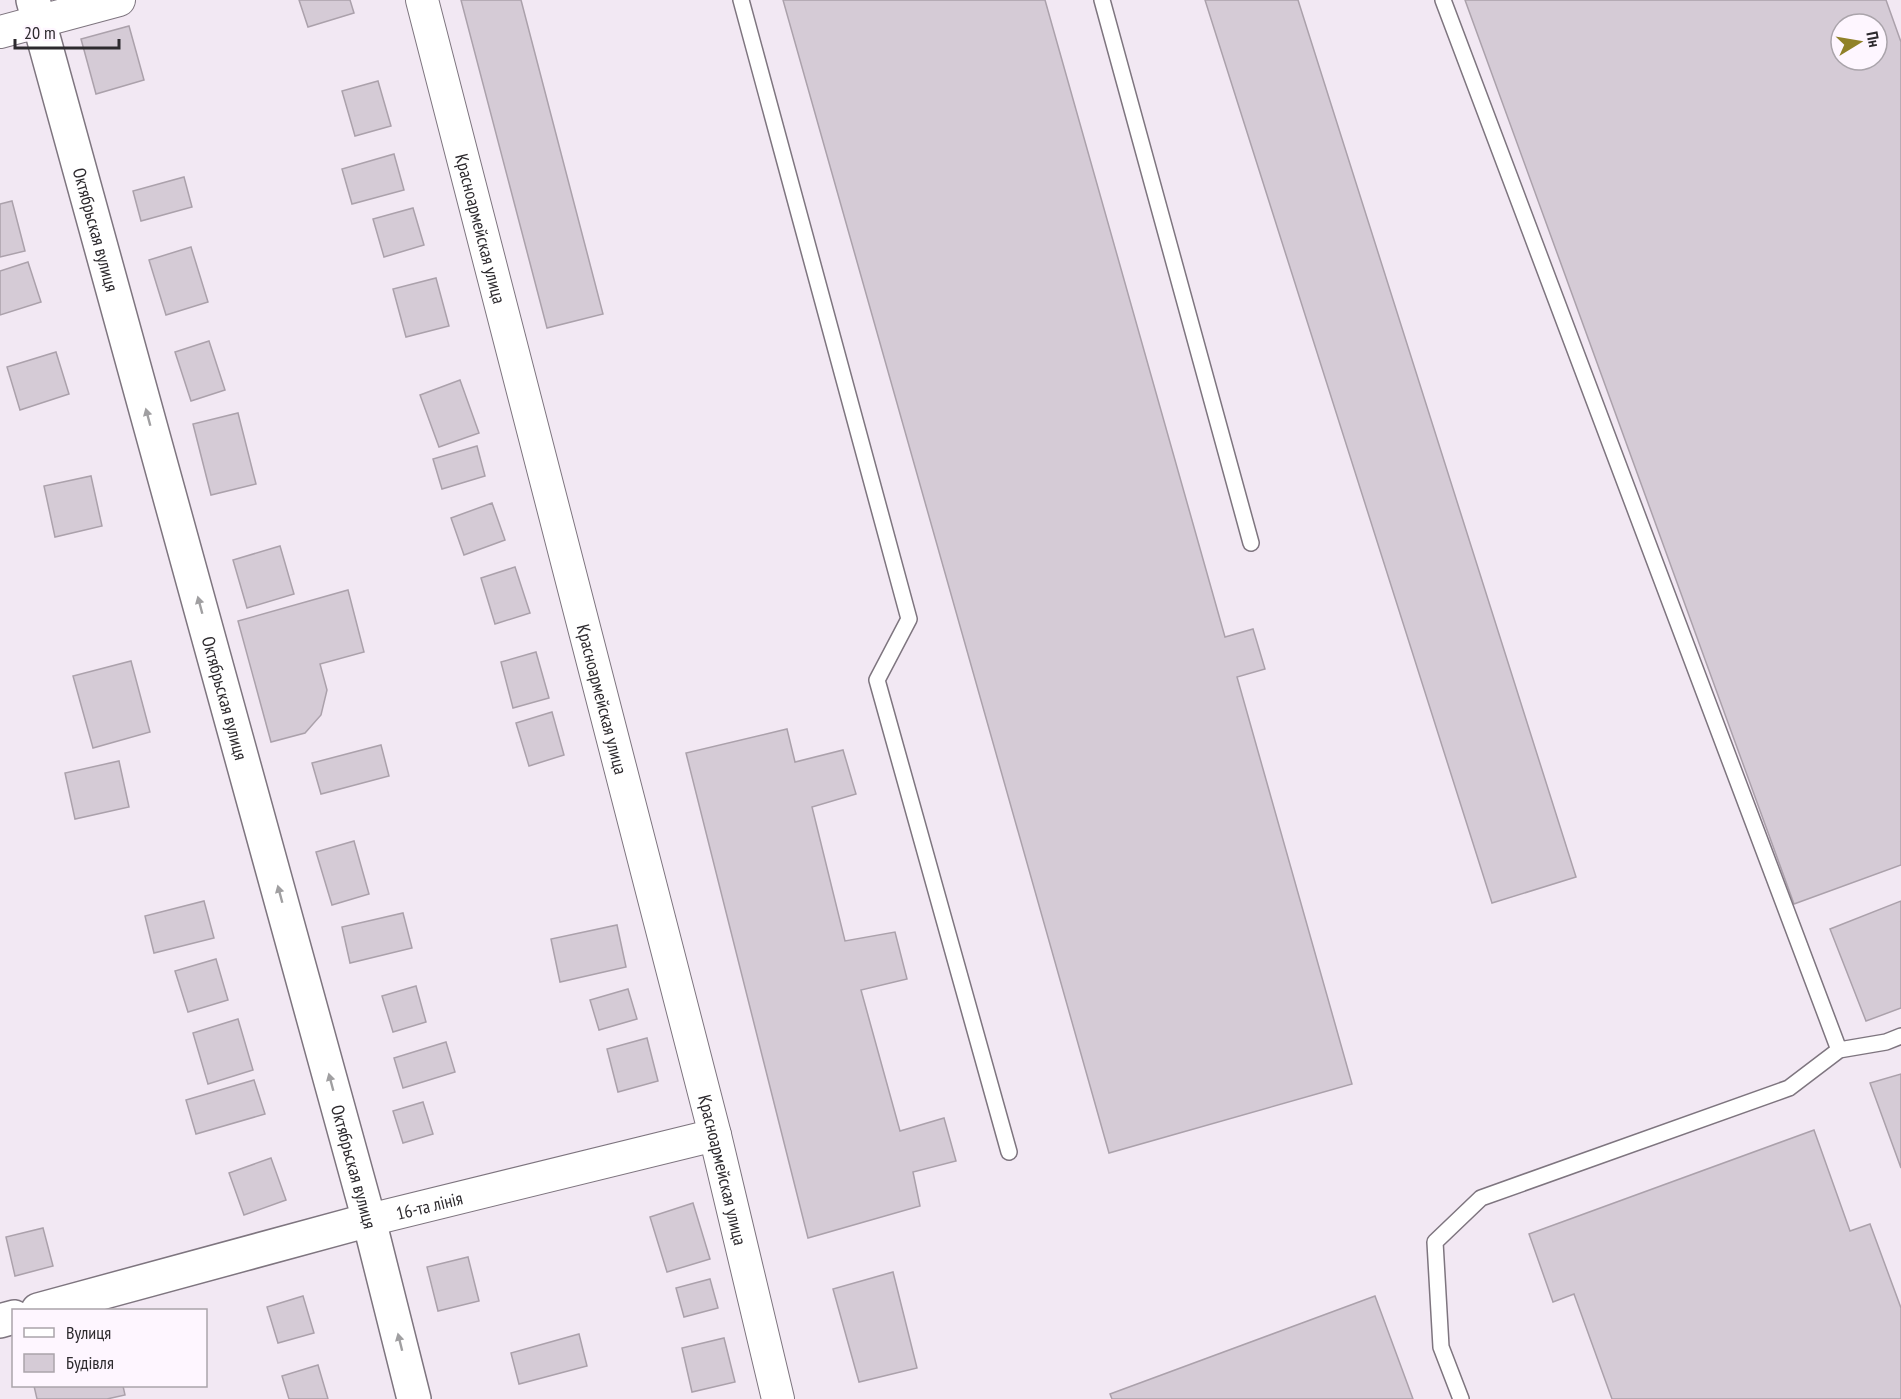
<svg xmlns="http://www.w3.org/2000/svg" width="1901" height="1399" font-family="'PT Sans Narrow',sans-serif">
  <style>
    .building { fill: #d5cbd6; stroke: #aba1ab; stroke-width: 1.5; fill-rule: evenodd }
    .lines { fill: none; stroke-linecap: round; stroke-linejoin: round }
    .lane-casing { stroke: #7e757f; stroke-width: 18 }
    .street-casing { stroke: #7e757f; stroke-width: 34 }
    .secondary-casing { stroke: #7e757f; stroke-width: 36 }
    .lane { stroke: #fff; stroke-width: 15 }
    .street { stroke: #fff; stroke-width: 32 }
    .secondary { stroke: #fff; stroke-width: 33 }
    .oneway { fill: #a09fa1 }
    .labels { text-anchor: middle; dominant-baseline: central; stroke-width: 6; stroke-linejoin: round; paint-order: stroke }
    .street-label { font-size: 18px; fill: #2d2a2e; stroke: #fef6ff }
  </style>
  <rect width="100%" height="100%" fill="#f2e8f3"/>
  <g class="building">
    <polygon points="299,0 350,0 354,13 308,27"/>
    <polygon points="461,0 521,0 603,314 547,328"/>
    <polygon points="783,0 1045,0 1225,637 1253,629 1265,669 1237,677 1352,1084 1109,1153"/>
    <polygon points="1205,0 1298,0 1576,877 1492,903"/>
    <path d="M1465,0H1886L1901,42V865L1794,904ZM1841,24H1877V60H1841Z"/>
    <polygon points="129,26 144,80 96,94 81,39"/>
    <polygon points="378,81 391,126 355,136 342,91"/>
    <polygon points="394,154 404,190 352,204 342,169"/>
    <polygon points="184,177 192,207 141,221 133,191"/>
    <polygon points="12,201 25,251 0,257 0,204"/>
    <polygon points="413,208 424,245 384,257 373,219"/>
    <polygon points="191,247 208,302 166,315 149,260"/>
    <polygon points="28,262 41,302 0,315 0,271"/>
    <polygon points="436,278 449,326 406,337 393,289"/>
    <polygon points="209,341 225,390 191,401 175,352"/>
    <polygon points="56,352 69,394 20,410 7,367"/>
    <polygon points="460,380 479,433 439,447 420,395"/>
    <polygon points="238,413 256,484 211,495 193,424"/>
    <polygon points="477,446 485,476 442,489 433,459"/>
    <polygon points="91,476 102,526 55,537 44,486"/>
    <polygon points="492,503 505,540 464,555 451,518"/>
    <polygon points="280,546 294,594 247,608 233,560"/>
    <polygon points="515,567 530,613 495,624 481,578"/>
    <polygon points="348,590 364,652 320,664 327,690 321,715 305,733 271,742 238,621"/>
    <polygon points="536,652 549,698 513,708 501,662"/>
    <polygon points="131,661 150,732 93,748 73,676"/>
    <polygon points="552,712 564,755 529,766 516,723"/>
    <polygon points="787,729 795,762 843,750 856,794 812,807 845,941 895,932 907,979 861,990 900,1131 944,1118 956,1161 913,1172 920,1206 808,1238 686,753"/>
    <polygon points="381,745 389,776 321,794 312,763"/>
    <polygon points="119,761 129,807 75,819 65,773"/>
    <polygon points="354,841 369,894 332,905 316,852"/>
    <polygon points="204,901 214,938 154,953 145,916"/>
    <polygon points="1901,901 1901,1008 1866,1021 1830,929"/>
    <polygon points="403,913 412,948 350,963 342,927"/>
    <polygon points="617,925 626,967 560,982 551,939"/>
    <polygon points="216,959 228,1000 188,1012 175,971"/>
    <polygon points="416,986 426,1022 393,1032 382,996"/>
    <polygon points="628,989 637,1019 599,1030 590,1000"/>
    <polygon points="238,1019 253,1070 208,1084 193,1033"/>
    <polygon points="647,1038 658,1081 618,1092 607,1049"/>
    <polygon points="446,1042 455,1072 403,1088 394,1058"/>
    <polygon points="1901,1074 1901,1168 1870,1083"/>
    <polygon points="254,1080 265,1114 196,1134 186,1100"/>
    <polygon points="423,1102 433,1134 403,1143 393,1111"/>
    <polygon points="1814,1130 1850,1231 1870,1224 1901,1308 1901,1399 1612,1399 1574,1294 1553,1302 1529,1234"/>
    <polygon points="271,1158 286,1200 244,1215 229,1173"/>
    <polygon points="693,1203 710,1259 667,1272 650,1217"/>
    <polygon points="43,1228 53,1266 15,1276 6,1237"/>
    <polygon points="468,1257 479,1301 438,1311 427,1267"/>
    <polygon points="893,1272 917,1368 859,1382 833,1289"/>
    <polygon points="710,1279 718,1308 684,1317 676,1288"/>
    <polygon points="303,1296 314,1333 278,1343 267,1307"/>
    <polygon points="1375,1296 1413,1399 1112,1399 1110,1394"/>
    <polygon points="579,1334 587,1366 519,1384 511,1353"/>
    <polygon points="724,1338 735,1382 692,1392 682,1348"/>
    <polygon points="318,1365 328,1399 289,1399 282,1376"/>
    <polygon points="34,1386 123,1386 125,1395 107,1399 37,1399"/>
  </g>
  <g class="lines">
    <g class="lane-casing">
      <g id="lane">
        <polyline points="741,0 909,619 877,680 1009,1152"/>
        <polyline points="1102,0 1251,543"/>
        <polyline points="1443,0 1839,1050"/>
        <polyline points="1461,1399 1441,1347 1435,1242 1481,1198 1789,1088 1839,1050 1886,1042 1901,1036"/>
      </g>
    </g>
    <g class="street-casing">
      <g id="street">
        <path id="s1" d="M422,0L715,1135L778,1399"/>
        <polyline points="0,32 119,0"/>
        <path id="s2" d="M369,1220L715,1135"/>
      </g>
    </g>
    <g class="secondary-casing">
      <g id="secondary">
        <path id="s3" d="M33,0L369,1220L414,1399"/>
        <polyline points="38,1310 369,1220"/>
        <polyline points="0,1321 14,1317"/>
      </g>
    </g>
    <use href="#lane" class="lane"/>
    <use href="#street" class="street"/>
    <use href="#secondary" class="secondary"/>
  </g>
  <defs><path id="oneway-solid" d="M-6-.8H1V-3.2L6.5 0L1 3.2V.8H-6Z" transform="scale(1.5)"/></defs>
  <g class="oneway">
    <use href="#oneway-solid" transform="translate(148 417) rotate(-105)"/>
    <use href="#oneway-solid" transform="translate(200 605) rotate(-105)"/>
    <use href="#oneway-solid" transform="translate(280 894) rotate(-105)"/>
    <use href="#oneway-solid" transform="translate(331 1082) rotate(-105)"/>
    <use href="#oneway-solid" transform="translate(400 1342) rotate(-104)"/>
  </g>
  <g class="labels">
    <g class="street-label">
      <text stroke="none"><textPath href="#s1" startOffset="236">Красноармейская улица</textPath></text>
      <text stroke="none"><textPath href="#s3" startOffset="238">Октябрьская вулиця</textPath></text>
      <text stroke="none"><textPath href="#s3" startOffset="724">Октябрьская вулиця</textPath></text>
      <text stroke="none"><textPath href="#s1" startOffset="722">Красноармейская улица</textPath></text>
      <text stroke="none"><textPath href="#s3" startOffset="1210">Октябрьская вулиця</textPath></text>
      <text stroke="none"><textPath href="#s1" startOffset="1208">Красноармейская улица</textPath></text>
      <text stroke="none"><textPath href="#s2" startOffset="62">16-та лінія</textPath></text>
    </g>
  </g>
  <rect x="12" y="1309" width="195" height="78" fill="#fef6ff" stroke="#aaa4ab" stroke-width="1.5"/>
  <rect x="24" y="1328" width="30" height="9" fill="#ffffff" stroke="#aaa4ab" stroke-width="1.5"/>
  <text x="66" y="1339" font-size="18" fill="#2d2a2e">Вулиця</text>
  <rect x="24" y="1354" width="30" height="18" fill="#d5cbd6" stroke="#aaa4ab" stroke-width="1.5"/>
  <text x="66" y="1369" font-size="18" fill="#2d2a2e">Будівля</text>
  <g transform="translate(1859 42) rotate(79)"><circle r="28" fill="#fef6ff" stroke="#aaa4ab" stroke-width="1.5"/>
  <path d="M0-4.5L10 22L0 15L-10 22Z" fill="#908128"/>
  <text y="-9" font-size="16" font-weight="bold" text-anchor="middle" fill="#2d2a2e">Пн</text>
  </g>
  <path d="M15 39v9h104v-9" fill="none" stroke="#2d2a2e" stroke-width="3"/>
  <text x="24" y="39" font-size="18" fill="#2d2a2e" stroke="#fef6ff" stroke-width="4.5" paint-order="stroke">20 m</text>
</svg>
